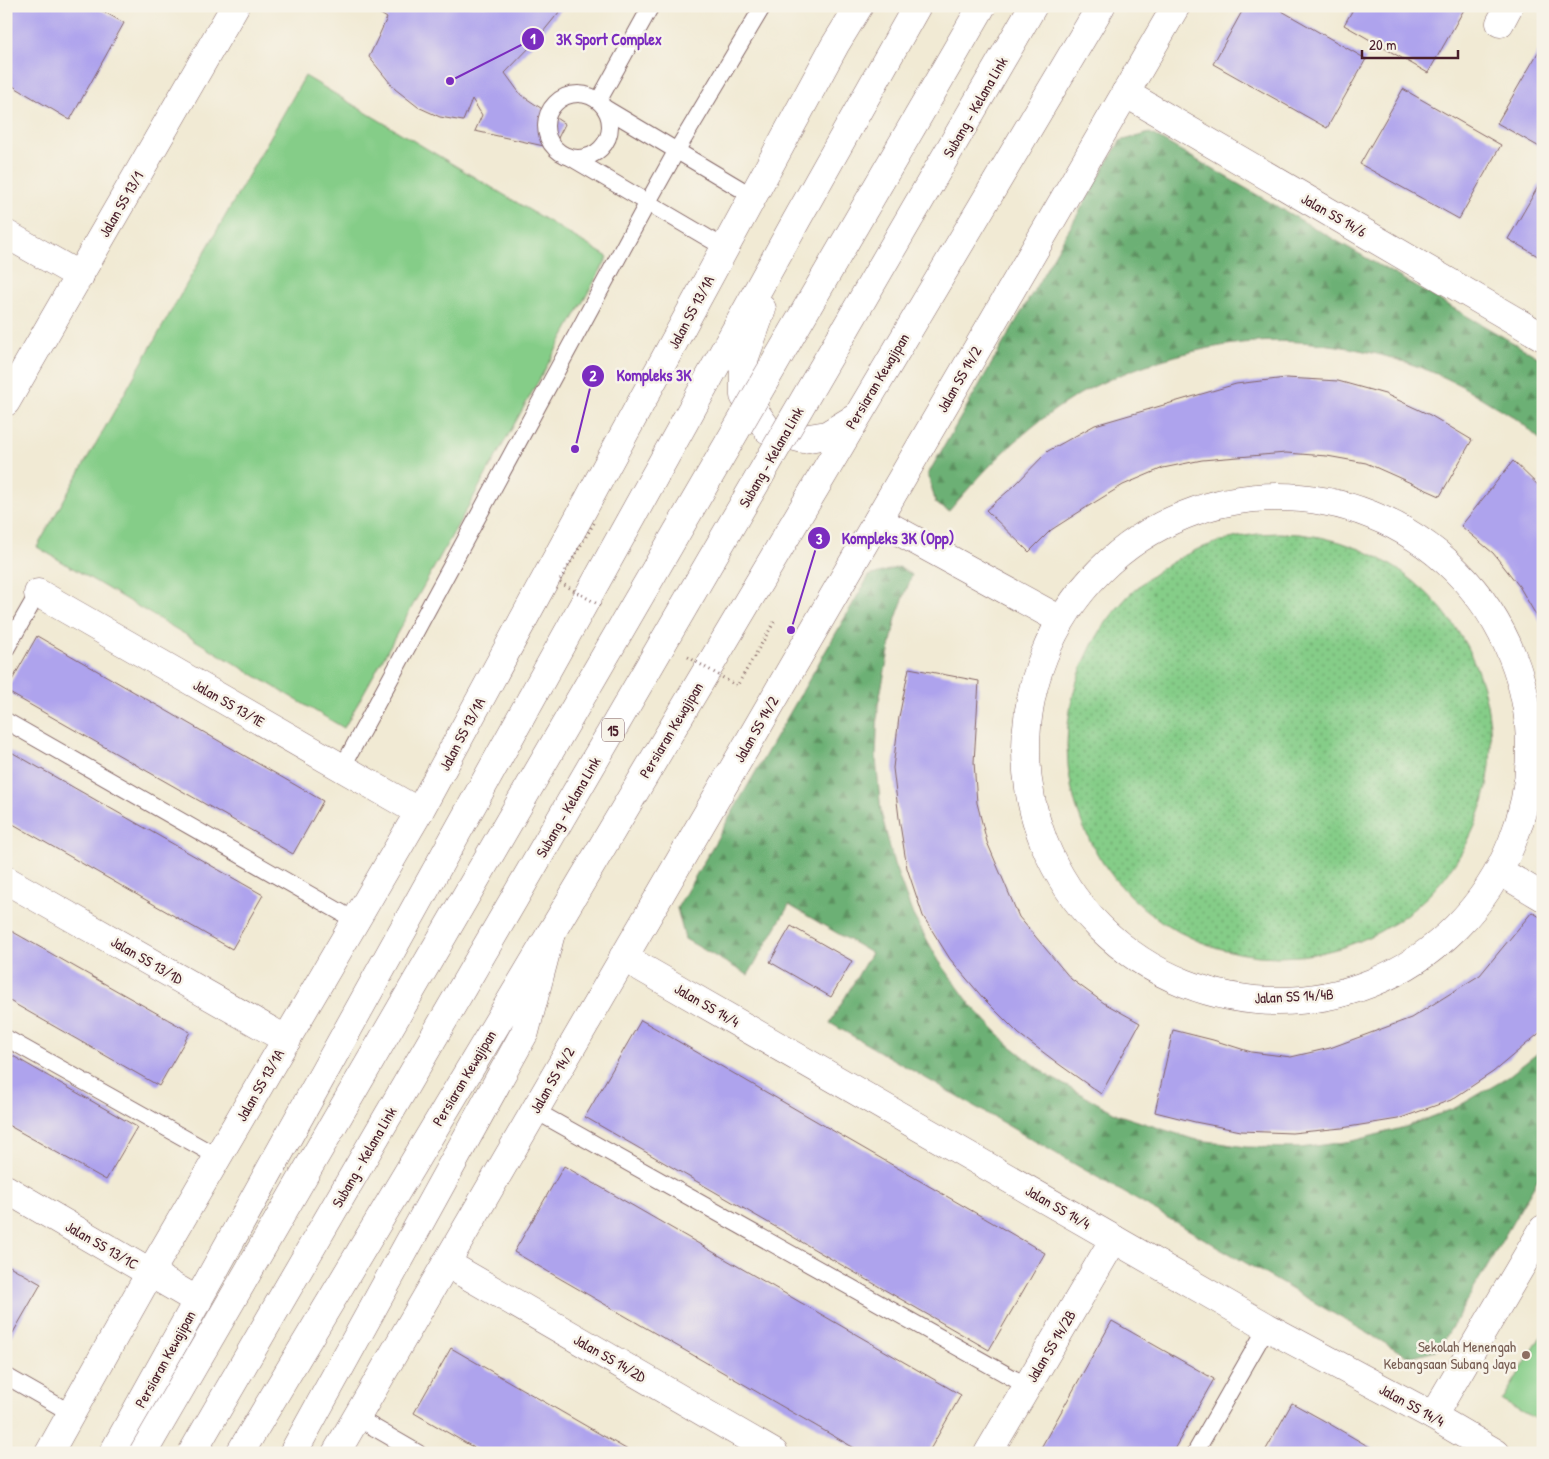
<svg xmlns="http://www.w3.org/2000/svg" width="1549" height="1459" font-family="'Patrick Hand',sans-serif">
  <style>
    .green { fill: url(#green-dots); stroke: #68765a }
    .forest { fill: url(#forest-firs); stroke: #5b6850 }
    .pitch { fill: #85cd88; stroke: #68765a }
    .building { fill: #aea3ed }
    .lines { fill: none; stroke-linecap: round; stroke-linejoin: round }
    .service-casing { stroke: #846666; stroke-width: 18 }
    .minor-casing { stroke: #846666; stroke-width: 29 }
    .secondary-casing { stroke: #846666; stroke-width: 29 }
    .motorway-casing { stroke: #846666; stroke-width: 29 }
    .service { stroke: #fff; stroke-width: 16 }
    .minor { stroke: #fff; stroke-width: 28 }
    .secondary { stroke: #fff; stroke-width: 28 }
    .motorway { stroke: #fff; stroke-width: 28 }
    .primary-bridge-casing { stroke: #846666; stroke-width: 29; stroke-linecap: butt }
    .path-bridge { stroke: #846666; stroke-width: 3; stroke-dasharray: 1 4; stroke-linecap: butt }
    .primary-bridge { stroke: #fff; stroke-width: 28 }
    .education-dot { fill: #8d6e63; stroke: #f7f3e8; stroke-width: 2 }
    .labels { text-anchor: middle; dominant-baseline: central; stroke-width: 5; stroke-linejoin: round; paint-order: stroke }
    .shield { fill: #f7f3e8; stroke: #7e5f64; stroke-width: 1 }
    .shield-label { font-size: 14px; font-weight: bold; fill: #4a1f2b }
    .street-label { font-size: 15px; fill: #4a1f2b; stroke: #f7f3e8 }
    .education-label { font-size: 15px; fill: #785e54; stroke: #f7f3e8; text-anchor: end }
    .leader { fill: none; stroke: #7b2cbf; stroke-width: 2 }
    .callout-dot { fill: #7b2cbf; stroke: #f7f3e8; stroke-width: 2 }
    .mark-label { font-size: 15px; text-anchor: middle; font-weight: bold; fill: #fff }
    .callout-label { font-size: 16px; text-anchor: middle; font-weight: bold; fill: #7b2cbf; stroke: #f7f3e8; stroke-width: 5; stroke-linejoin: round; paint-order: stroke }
  </style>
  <defs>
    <pattern id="green-dots" width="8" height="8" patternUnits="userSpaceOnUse" patternTransform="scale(1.25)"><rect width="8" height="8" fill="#85cd88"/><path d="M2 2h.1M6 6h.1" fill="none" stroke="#6fa66f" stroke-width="1.8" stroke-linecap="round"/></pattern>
    <pattern id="forest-firs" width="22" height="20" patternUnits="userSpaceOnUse" patternTransform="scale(1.25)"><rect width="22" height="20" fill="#6cb074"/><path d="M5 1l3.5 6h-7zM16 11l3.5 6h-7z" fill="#5b8f5f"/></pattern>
  </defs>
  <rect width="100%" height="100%" fill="#f7f3e8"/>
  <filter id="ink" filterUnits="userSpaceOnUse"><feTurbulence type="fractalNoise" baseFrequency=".02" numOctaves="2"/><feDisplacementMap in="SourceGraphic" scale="10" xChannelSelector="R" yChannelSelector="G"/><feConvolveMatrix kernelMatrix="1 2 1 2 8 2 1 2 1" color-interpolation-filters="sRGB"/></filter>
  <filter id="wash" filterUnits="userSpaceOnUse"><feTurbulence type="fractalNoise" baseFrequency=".0096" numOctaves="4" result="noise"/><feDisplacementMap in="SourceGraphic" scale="20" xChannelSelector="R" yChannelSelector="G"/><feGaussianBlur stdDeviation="1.12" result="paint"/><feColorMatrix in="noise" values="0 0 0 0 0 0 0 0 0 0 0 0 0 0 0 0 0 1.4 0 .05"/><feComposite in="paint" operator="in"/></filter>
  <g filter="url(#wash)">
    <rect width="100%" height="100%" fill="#f1ead4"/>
    <circle class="green" cx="1279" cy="745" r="212"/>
    <g class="forest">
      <path d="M1150,133L1543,360V442C1535,436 1528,428 1520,422C1511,414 1499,409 1488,402C1476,395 1465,387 1452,381C1391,351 1310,336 1242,343C1190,349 1138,365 1091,388C1036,416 988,465 949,511L936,504L928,474L1120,141Z"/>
      <polygon points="899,567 912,575 896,618 878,705 876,759 881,812 894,864 913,915 939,961 971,1005 1008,1044 1050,1077 1119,1115 1193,1139 1246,1147 1300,1148 1353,1141 1405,1127 1455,1108 1502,1081 1543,1049 1543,1170 1439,1349 1409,1357 830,1023 871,953 789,905 748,975 685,939 677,908 869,576"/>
    </g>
    <g class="pitch">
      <polygon points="305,76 608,257 344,728 37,547"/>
      <polygon points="1543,1333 1543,1423 1502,1401"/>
    </g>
    <g id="blocks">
      <g class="building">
        <polygon points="6,6 94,6 124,23 70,120 6,82"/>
        <polygon points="368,6 564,6 534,43 505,73 521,95 565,124 553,148 475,131 482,115 472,99 463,121 440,117 418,107 395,89 369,57 387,18"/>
        <polygon points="1245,6 1273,6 1366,59 1327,128 1213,64"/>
        <polygon points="1355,6 1466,6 1428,73 1344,25"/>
        <polygon points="1543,44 1543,149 1497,123"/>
        <polygon points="1403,89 1501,145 1459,219 1360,164"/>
        <polygon points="1543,178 1543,259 1508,239"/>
        <polygon points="1286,378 1338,381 1385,394 1430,415 1472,440 1440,496 1366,463 1327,456 1286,453 1202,460 1163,468 1123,485 1087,507 1051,530 1029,552 986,510 1014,486 1048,451 1095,425 1236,384"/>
        <polygon points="1513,461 1543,490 1543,627 1519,586 1493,553 1461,526"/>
        <polygon points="37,636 323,801 293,854 6,691"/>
        <polygon points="909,668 979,681 974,762 977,803 987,842 1019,917 1071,979 1104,1003 1140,1023 1101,1094 1060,1065 1019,1034 983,998 950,959 923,916 907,868 899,818 893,768 899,717"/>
        <polygon points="6,749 263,895 232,949 6,820"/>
        <polygon points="1532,912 1543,919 1543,1030 1493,1072 1451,1100 1398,1119 1342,1128 1292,1133 1241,1131 1195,1122 1155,1112 1173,1030 1213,1040 1251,1052 1291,1057 1330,1048 1411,1018 1480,975"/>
        <polygon points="791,926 852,961 831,997 770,962"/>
        <polygon points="6,928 190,1032 159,1086 6,999"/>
        <polygon points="641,1020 1045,1253 989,1350 585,1117"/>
        <polygon points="6,1052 137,1127 106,1180 6,1124"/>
        <polygon points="564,1166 961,1395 928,1453 863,1453 514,1252"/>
        <polygon points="6,1264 41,1284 10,1338 6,1335"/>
        <polygon points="1112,1321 1214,1379 1172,1453 1038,1453"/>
        <polygon points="451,1348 508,1381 633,1453 483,1453 414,1413"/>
        <polygon points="1292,1403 1321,1419 1380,1453 1264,1453"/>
      </g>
    </g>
  </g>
  <g filter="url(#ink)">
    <use href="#blocks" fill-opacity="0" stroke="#846666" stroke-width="1"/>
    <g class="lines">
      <g class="service-casing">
        <g id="service">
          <circle cx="578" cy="126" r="32"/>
          <polyline points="599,100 651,6"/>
          <polyline points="605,108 754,197"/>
          <polyline points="570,157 725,248"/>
          <polyline points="6,649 38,593"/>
          <polyline points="6,721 356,921"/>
          <polyline points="342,768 648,202 677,150 763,6"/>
          <polyline points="6,1038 218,1157"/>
          <polyline points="534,1110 1027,1386"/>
          <polyline points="6,1376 71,1413"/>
          <polyline points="356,1417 418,1453"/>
          <polyline points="1195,1453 1267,1327"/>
        </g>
      </g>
      <g class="minor-casing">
        <g id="minor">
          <polyline points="1500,23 1509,6"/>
          <polyline points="1125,93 1543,337"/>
          <polyline points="6,234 80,276"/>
          <polyline points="6,402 235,6"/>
          <circle cx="1278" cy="749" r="252"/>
          <polyline points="878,520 1059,619"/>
          <polyline points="38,593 419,812"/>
          <polyline points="1501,872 1543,897"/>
          <polyline points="6,880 287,1040"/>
          <polyline points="623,957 1267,1327 1433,1416 1496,1453"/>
          <polyline points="6,1189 198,1301"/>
          <polyline points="446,1263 774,1453"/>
          <polyline points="1433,1416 1543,1229"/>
          <polyline points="49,1453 150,1273 419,812 835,45 859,6"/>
          <polyline points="336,1453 1176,6"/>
          <polyline points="988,1453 1114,1239"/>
        </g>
      </g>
      <g class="secondary-casing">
        <g id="secondary">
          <polyline points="762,309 744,360 744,396 768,430 803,439 827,435 855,418"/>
          <polyline points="113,1453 796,221 917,6"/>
          <polyline points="240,1453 551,933 1101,6"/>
        </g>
      </g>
      <g class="motorway-casing">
        <polyline id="motorway" points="293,1453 525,1032 551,933"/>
      </g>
      <use href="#service" class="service"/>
      <use href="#minor" class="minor"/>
      <use href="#secondary" class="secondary"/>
      <use href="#motorway" class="motorway"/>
      <g class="primary-bridge-casing">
        <g id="primary-bridge">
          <polyline points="143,1453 982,6"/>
          <polyline points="192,1453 1033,6"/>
        </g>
      </g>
      <g class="path-bridge">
        <polyline points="594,523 559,582 601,606"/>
        <polyline points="688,657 737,686 776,619"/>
      </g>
      <use href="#primary-bridge" class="primary-bridge"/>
    </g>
  </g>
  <circle class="education-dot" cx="1526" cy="1355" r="5"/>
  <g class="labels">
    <rect class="shield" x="602" y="718.5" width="22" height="23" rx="4"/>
    <g class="shield-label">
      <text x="613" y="730">15</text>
    </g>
    <g class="street-label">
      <text transform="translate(975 107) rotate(-60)">Subang - Kelana Link</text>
      <text transform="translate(121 204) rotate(-60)">Jalan SS 13/1</text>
      <text transform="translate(1334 215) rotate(30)">Jalan SS 14/6</text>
      <text transform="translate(691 312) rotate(-62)">Jalan SS 13/1A</text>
      <text transform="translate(959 379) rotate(-60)">Jalan SS 14/2</text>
      <text transform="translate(877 381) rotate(-59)">Persiaran Kewajipan</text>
      <text transform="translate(771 457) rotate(-60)">Subang - Kelana Link</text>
      <text transform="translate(229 703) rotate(30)">Jalan SS 13/1E</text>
      <text transform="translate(756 729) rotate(-60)">Jalan SS 14/2</text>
      <text transform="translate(671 730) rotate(-59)">Persiaran Kewajipan</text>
      <text transform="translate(462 734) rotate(-62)">Jalan SS 13/1A</text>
      <text transform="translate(568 807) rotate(-60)">Subang - Kelana Link</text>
      <text transform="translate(147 960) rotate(30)">Jalan SS 13/1D</text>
      <text transform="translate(1294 996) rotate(-3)">Jalan SS 14/4B</text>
      <text transform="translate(707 1005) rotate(30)">Jalan SS 14/4</text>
      <text transform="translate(464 1078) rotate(-59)">Persiaran Kewajipan</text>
      <text transform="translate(552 1080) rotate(-60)">Jalan SS 14/2</text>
      <text transform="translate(260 1085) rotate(-60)">Jalan SS 13/1A</text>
      <text transform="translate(364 1157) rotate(-60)">Subang - Kelana Link</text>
      <text transform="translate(1058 1207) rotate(30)">Jalan SS 14/4</text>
      <text transform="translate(102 1245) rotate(30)">Jalan SS 13/1C</text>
      <text transform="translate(1051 1346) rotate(-59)">Jalan SS 14/2B</text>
      <text transform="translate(610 1358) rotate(30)">Jalan SS 14/2D</text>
      <text transform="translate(165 1359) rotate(-61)">Persiaran Kewajipan</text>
      <text transform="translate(1412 1405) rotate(29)">Jalan SS 14/4</text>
    </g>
    <g class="education-label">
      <text x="1516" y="1346">Sekolah Menengah<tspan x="1516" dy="17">Kebangsaan Subang Jaya</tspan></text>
    </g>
  </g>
  <path class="leader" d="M450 81L533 39M575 449L593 376M791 630L819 538"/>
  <g class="callout-dot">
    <circle cx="450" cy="81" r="5"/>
    <circle cx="575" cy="449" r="5"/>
    <circle cx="791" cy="630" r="5"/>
    <circle cx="533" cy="39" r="12"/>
    <circle cx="593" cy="376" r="12"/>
    <circle cx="819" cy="538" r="12"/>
  </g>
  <g class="mark-label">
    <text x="533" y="44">1</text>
    <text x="593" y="381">2</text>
    <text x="819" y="544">3</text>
  </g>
  <g class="callout-label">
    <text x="609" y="45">3K Sport Complex</text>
    <text x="654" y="381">Kompleks 3K</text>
    <text x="898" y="544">Kompleks 3K (Opp)</text>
  </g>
  <rect width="1549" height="1459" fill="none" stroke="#f7f3e8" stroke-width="25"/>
  <path d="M1362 50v8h96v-8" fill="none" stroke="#4a1f2b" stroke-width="2.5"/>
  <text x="1369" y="50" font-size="15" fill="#4a1f2b" stroke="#f7f3e8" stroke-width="4" paint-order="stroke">20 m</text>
</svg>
